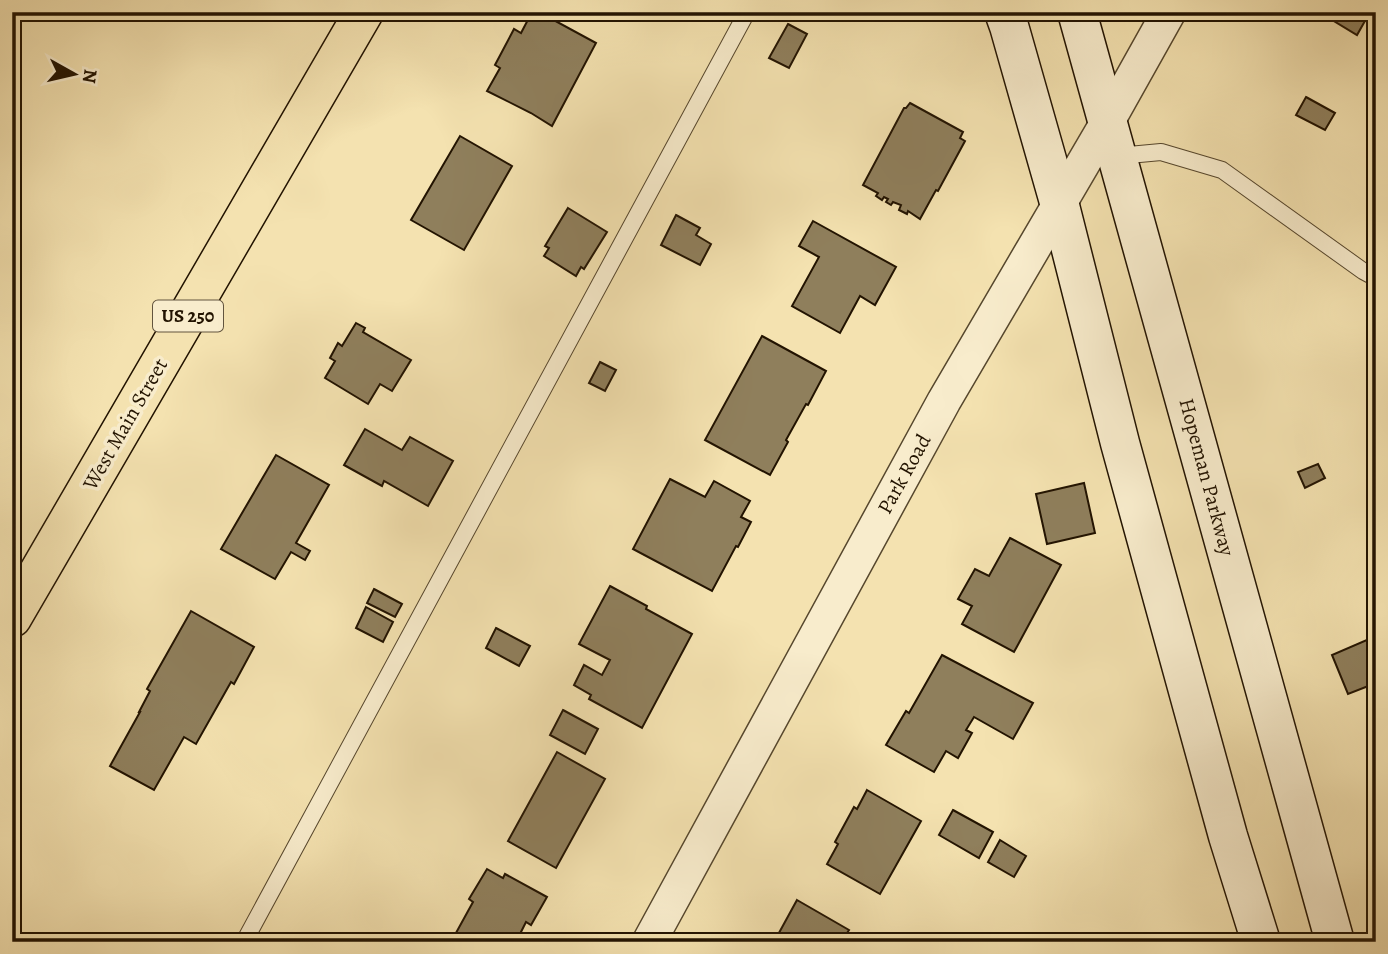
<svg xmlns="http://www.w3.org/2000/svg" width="1388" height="954" font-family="Alegreya,serif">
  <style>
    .building { fill: #8f7f5c; stroke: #221301; stroke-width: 2 }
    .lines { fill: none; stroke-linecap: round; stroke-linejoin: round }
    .lane-casing { stroke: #56472d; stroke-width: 18 }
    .street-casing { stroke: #56472d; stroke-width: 36 }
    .secondary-casing { stroke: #221301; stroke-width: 41 }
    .primary-casing { stroke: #221301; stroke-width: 41 }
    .lane { stroke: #f8eccc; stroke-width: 16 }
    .street { stroke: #f8eccc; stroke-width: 33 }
    .secondary { stroke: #f8eccc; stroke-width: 38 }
    .primary { stroke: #f4e2b0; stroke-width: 38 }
    .labels { text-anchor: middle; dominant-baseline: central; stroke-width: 7; stroke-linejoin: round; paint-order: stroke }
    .shield { fill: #f8eccc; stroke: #62543e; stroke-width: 2 }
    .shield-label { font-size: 19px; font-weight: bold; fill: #221301 }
    .street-label { font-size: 21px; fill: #221301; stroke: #f8eccc }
  </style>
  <rect width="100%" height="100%" fill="#f4e2b0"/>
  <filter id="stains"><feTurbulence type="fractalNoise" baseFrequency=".00286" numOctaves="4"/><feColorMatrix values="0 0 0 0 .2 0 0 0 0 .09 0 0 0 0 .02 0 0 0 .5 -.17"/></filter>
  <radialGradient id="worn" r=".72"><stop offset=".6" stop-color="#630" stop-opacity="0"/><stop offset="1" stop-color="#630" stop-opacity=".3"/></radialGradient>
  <g class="building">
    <polygon points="532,12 539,12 596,43 552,126 531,113 487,91 500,68 495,65 514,29 521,33"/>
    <polygon points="1319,12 1370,12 1357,35"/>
    <polygon points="788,24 807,34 789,68 769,58"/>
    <polygon points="1306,97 1335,113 1325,130 1296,115"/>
    <polygon points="910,103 963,132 960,138 965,141 938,191 936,190 920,219 908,211 907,214 899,210 901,205 893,202 891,205 886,202 888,199 884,197 882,200 876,196 878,193 863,185 904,108 906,108"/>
    <polygon points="460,136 512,166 464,250 411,220"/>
    <polygon points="568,208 607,232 584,269 581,267 576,276 544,256 549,248 545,246"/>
    <polygon points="676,215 700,228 696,235 711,244 700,265 661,245"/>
    <polygon points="813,221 896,267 875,305 860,296 840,333 792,306 819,257 799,246"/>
    <polygon points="356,323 365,328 363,332 411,360 392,391 380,384 368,404 325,378 335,361 330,358 338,343 342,346"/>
    <polygon points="762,336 826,371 808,405 806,404 786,440 788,442 770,475 705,440"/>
    <polygon points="600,362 616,370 605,391 589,383"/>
    <polygon points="365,429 402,450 410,437 453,461 428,506 384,481 382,486 344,465"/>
    <polygon points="276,455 329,485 296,543 310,551 305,560 291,552 275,579 221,549"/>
    <polygon points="1318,464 1325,478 1305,488 1298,472"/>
    <polygon points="670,479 705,497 714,481 750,501 741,517 751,522 738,547 736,546 712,591 633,549"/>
    <polygon points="1084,483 1095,533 1047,544 1036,494"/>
    <polygon points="1010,538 1061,565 1014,652 962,624 972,606 958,599 975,569 989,576"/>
    <polygon points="610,586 647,606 646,609 692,634 642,728 589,699 591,695 574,685 584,665 602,675 610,660 579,644"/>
    <polygon points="374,589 402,604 395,617 367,603"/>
    <polygon points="366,607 393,622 383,642 356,628"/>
    <polygon points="191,611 254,647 234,684 231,682 196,744 184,737 154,790 110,766 140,712 139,712 150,691 147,689"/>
    <polygon points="496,628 530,646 519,666 486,648"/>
    <polygon points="1376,636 1376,683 1348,694 1332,655"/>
    <polygon points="942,655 1033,703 1013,739 974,717 966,730 972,733 958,758 946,751 934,772 886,745 906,711 909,713"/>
    <polygon points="563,710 598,729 585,754 550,735"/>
    <polygon points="557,752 605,779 556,868 508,841"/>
    <polygon points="867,790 921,821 880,894 827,864 838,844 835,842 854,807 857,809"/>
    <polygon points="953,810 993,832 979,858 939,835"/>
    <polygon points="1000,840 1026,856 1014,877 988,862"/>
    <polygon points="487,869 503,878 505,874 547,897 531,925 526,922 516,942 451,942 473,902 469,899"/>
    <polygon points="797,900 849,930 841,942 774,942"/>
  </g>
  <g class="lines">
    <g class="lane-casing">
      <g id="lane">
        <polyline points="1118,156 1161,152 1222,170 1363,271 1376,278"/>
        <polyline points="244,942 747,12"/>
      </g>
    </g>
    <g class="street-casing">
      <polyline id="street" points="649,942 944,401 1108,121 1169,12"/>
    </g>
    <g class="secondary-casing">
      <g id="secondary">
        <polyline points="1004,12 1009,26 1059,202 1120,443 1228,836 1261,942"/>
        <polyline points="1077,12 1335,942"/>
      </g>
    </g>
    <g class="primary-casing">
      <polyline id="primary" points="12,618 364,12"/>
    </g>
    <use href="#lane" class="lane"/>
    <use href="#street" class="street"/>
    <use href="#secondary" class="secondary"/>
    <use href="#primary" class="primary"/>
  </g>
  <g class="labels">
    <rect class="shield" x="153" y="300.5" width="70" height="31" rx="5"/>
    <g class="shield-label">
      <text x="188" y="316">US 250</text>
    </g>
    <g class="street-label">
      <text transform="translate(125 424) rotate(-60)">West Main Street</text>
      <text transform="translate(904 474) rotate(-61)">Park Road</text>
      <text transform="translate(1207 477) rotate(75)">Hopeman Parkway</text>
    </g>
  </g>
  <rect width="1388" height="954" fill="none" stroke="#f4e2b0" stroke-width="42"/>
  <rect x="14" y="14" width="1360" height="926" fill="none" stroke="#221301" stroke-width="3.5"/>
  <rect x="21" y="21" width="1346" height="912" fill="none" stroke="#221301" stroke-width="2"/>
  <g transform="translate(74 74) rotate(98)" stroke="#f8eccc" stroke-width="5" paint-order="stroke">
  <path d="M0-5L12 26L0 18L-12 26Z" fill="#221301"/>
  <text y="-10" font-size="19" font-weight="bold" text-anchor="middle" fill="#221301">N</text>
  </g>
  <rect width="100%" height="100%" filter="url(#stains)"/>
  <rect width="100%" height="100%" fill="url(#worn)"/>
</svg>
